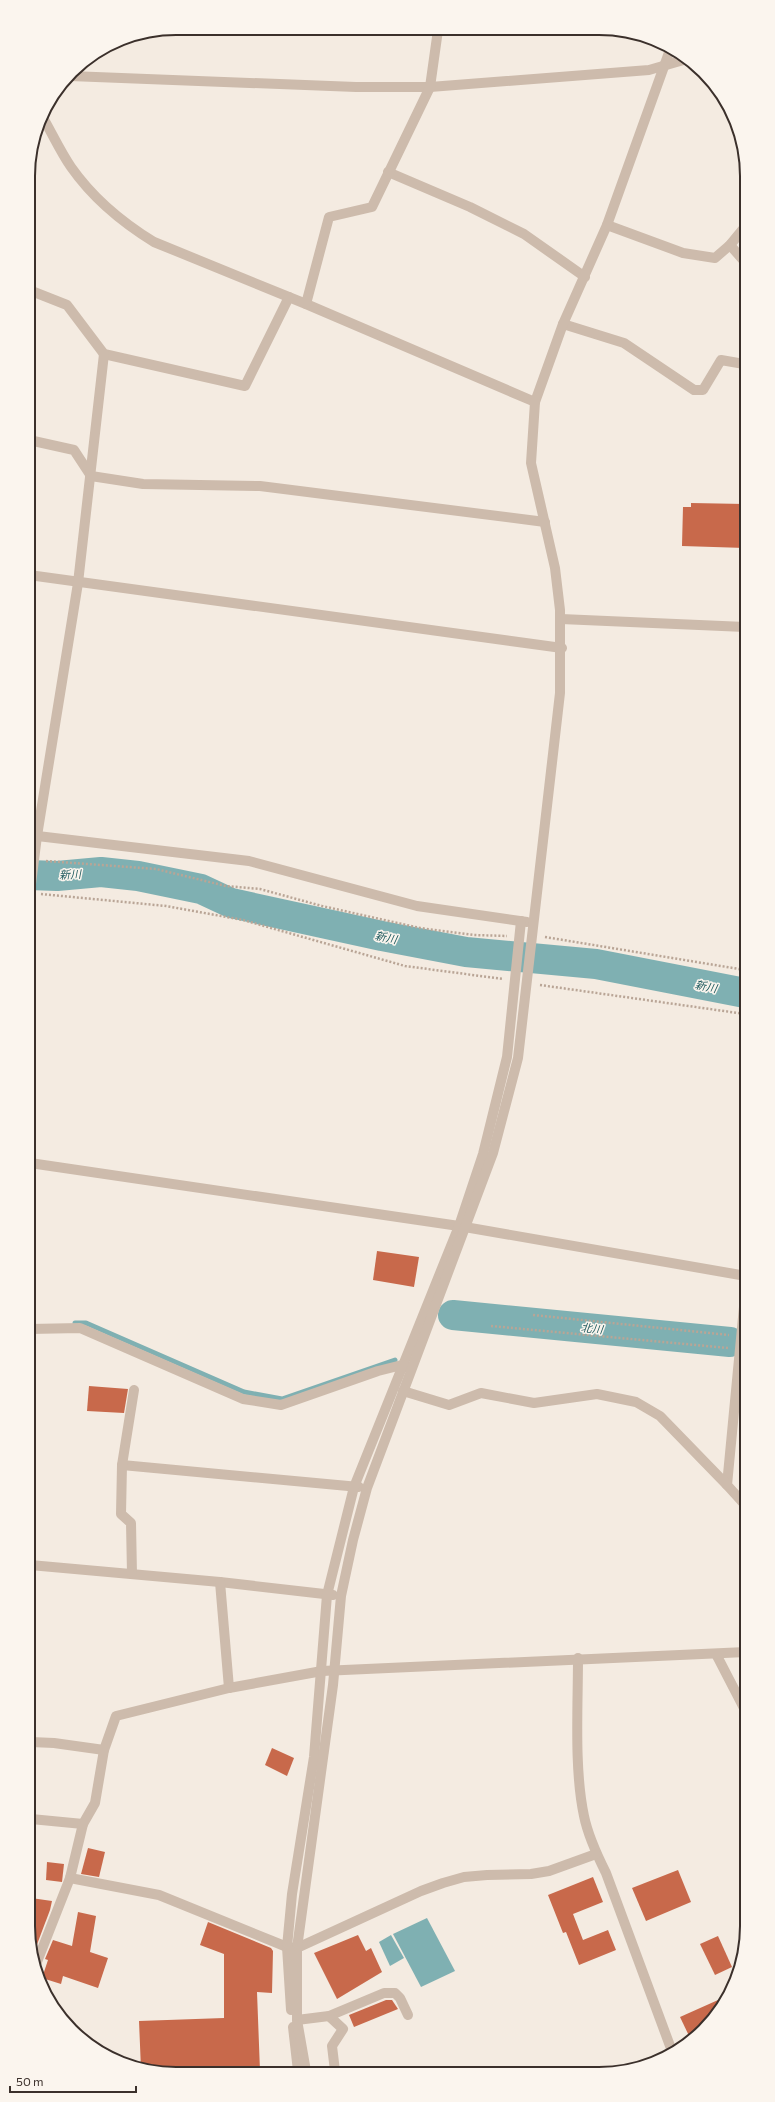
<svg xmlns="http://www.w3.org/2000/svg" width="775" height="2102" font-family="Commissioner,'Noto Sans JP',sans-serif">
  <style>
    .water { fill: #7fb0b2 }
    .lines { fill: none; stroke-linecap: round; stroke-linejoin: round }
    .stream { stroke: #7fb0b2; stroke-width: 5 }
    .river { stroke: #7fb0b2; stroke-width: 30 }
    .building { fill: #c8694b }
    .path { stroke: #b9a596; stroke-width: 2.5; stroke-dasharray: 2 2; stroke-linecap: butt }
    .minor { stroke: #cdbbac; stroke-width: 10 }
    .labels { text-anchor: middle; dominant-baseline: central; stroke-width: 3; stroke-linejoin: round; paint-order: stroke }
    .water-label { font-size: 11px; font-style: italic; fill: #1f5a5e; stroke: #fbf5ee }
    .rim { fill: none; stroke: #3b302b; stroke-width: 2 }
  </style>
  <rect width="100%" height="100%" fill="#f4ebe1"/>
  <g class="water">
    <polygon points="427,1918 455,1971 421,1987 393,1934"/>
    <polygon points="391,1935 404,1958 390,1966 379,1942"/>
  </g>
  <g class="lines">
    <polyline class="stream" points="75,1323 86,1323 244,1392 282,1399 395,1360"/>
    <g class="river">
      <polyline points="29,875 57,876 101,872 138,876 201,889 231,903 382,936 466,952 596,964 745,993"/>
      <polyline points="453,1315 730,1342"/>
    </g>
  </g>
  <g class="building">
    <polygon points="691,503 745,504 745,548 682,546 683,507 691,507"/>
    <polygon points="377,1251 419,1257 414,1287 373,1280"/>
    <polygon points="89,1386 128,1389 124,1413 87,1411"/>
    <polygon points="272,1748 294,1758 287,1776 265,1765"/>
    <polygon points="88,1848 105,1852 99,1877 81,1874"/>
    <polygon points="47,1862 64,1864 62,1882 46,1880"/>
    <polygon points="678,1870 691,1902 646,1921 632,1888"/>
    <polygon points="593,1877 603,1902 573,1914 583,1940 608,1930 616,1950 579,1965 566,1932 563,1933 548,1895"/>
    <polygon points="31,1898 52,1901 50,1910 33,1955 31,1955"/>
    <polygon points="78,1912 96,1916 90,1952 108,1958 98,1988 63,1976 61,1984 42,1978 48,1960 45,1959 53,1940 72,1946"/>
    <polygon points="208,1922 271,1948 273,1951 272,1993 257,1992 260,2071 147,2071 141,2069 139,2021 224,2018 224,1954 200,1945"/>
    <polygon points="358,1935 366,1951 371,1948 382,1972 337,1999 314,1953"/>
    <polygon points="718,1936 732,1967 715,1975 700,1944"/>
    <polygon points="727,1996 710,2023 691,2040 680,2017"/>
    <polygon points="386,2000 392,2000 398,2009 354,2027 349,2015"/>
  </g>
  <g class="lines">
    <g class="path">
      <polyline points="46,861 156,869 226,886 260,889 322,906 420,928 474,935 507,936"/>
      <polyline points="41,894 166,906 243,920 405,966 503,979"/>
      <polyline points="545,937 745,970"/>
      <polyline points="540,985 745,1014"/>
      <polyline points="533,1315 729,1335"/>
      <polyline points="491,1326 728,1348"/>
    </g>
    <g class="minor">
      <polyline points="70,76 356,87 430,87 649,70 687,59"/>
      <path d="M42,116C52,133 60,151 71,167C92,197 123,223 154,242L306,304L535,402"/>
      <polyline points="388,172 470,207 524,234 585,277"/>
      <polyline points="607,225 683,253 715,258 730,245 744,228"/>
      <polyline points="730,245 744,261"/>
      <polyline points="29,290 67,305 104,354 245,386 289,297"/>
      <polyline points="306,304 329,217 372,207 430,87 438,30"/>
      <polyline points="563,324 624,343 694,390 703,390 721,360 744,364"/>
      <polyline points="29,440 74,450 91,476 143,484 260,486 545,522"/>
      <polyline points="29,575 562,648"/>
      <polyline points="561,619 745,627"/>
      <polyline points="29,835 249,861 417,906 527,922"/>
      <polyline points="29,900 37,836 78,583 104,354"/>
      <polyline points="30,1163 459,1226 746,1276"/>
      <polyline points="746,1286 727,1485 746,1506"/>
      <polyline points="30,1329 80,1328 243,1399 281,1405 378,1371 402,1365 406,1367"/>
      <polyline points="403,1391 449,1405 481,1393 534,1403 597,1394 636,1402 660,1416 727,1485"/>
      <polyline points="122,1465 359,1487"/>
      <polyline points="30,1565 220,1582 333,1595"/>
      <polyline points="132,1574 131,1523 121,1514 122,1465 134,1390"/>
      <polyline points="220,1582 229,1688"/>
      <polyline points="716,1654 746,1712"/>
      <path d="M578,1658C578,1707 574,1769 584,1816C588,1836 597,1855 606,1873L673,2054"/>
      <polyline points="31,1742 54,1743 104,1750"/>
      <polyline points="31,1819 83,1824"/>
      <polyline points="70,1878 159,1895 287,1947 297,1948 421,1891 443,1883 464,1877 487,1875 531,1874 549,1871 596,1854"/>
      <polyline points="35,1967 70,1878 83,1824 95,1803 104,1750 116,1716 229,1688 322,1671 746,1652"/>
      <polyline points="291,2010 287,1947 292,1894 314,1757 327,1595 354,1487 459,1226 483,1154 507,1057 521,921"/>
      <polyline points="329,2016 343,2029 332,2046 335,2071"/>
      <polyline points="297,2020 329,2016 384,1993 395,1993 400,1998 408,2015"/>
      <polyline points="293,2027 298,2071"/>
      <polyline points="306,2071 297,2020 297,1948 333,1685 341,1596 353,1540 367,1488 493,1153 518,1058 560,693 560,610 555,568 531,463 535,402 563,324 607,225 671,47"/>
    </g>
  </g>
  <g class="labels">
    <g class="water-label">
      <text transform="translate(70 874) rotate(-3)">新川</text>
      <text transform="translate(386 937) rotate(11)">新川</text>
      <text transform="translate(706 986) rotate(11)">新川</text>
      <text transform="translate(592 1328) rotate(6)">北川</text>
    </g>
  </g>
  <path d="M0 0H775V2102H0ZM176 35H599A141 141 0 0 1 740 176V1926A141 141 0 0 1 599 2067H176A141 141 0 0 1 35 1926V176A141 141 0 0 1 176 35Z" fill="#fbf5ee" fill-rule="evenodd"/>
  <path class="rim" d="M176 35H599A141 141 0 0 1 740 176V1926A141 141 0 0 1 599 2067H176A141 141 0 0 1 35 1926V176A141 141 0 0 1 176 35Z"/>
  <path d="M10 2086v6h126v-6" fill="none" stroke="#3b302b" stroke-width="2"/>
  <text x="16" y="2086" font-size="12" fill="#3b302b" stroke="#fbf5ee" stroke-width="3" paint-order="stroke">50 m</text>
</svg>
